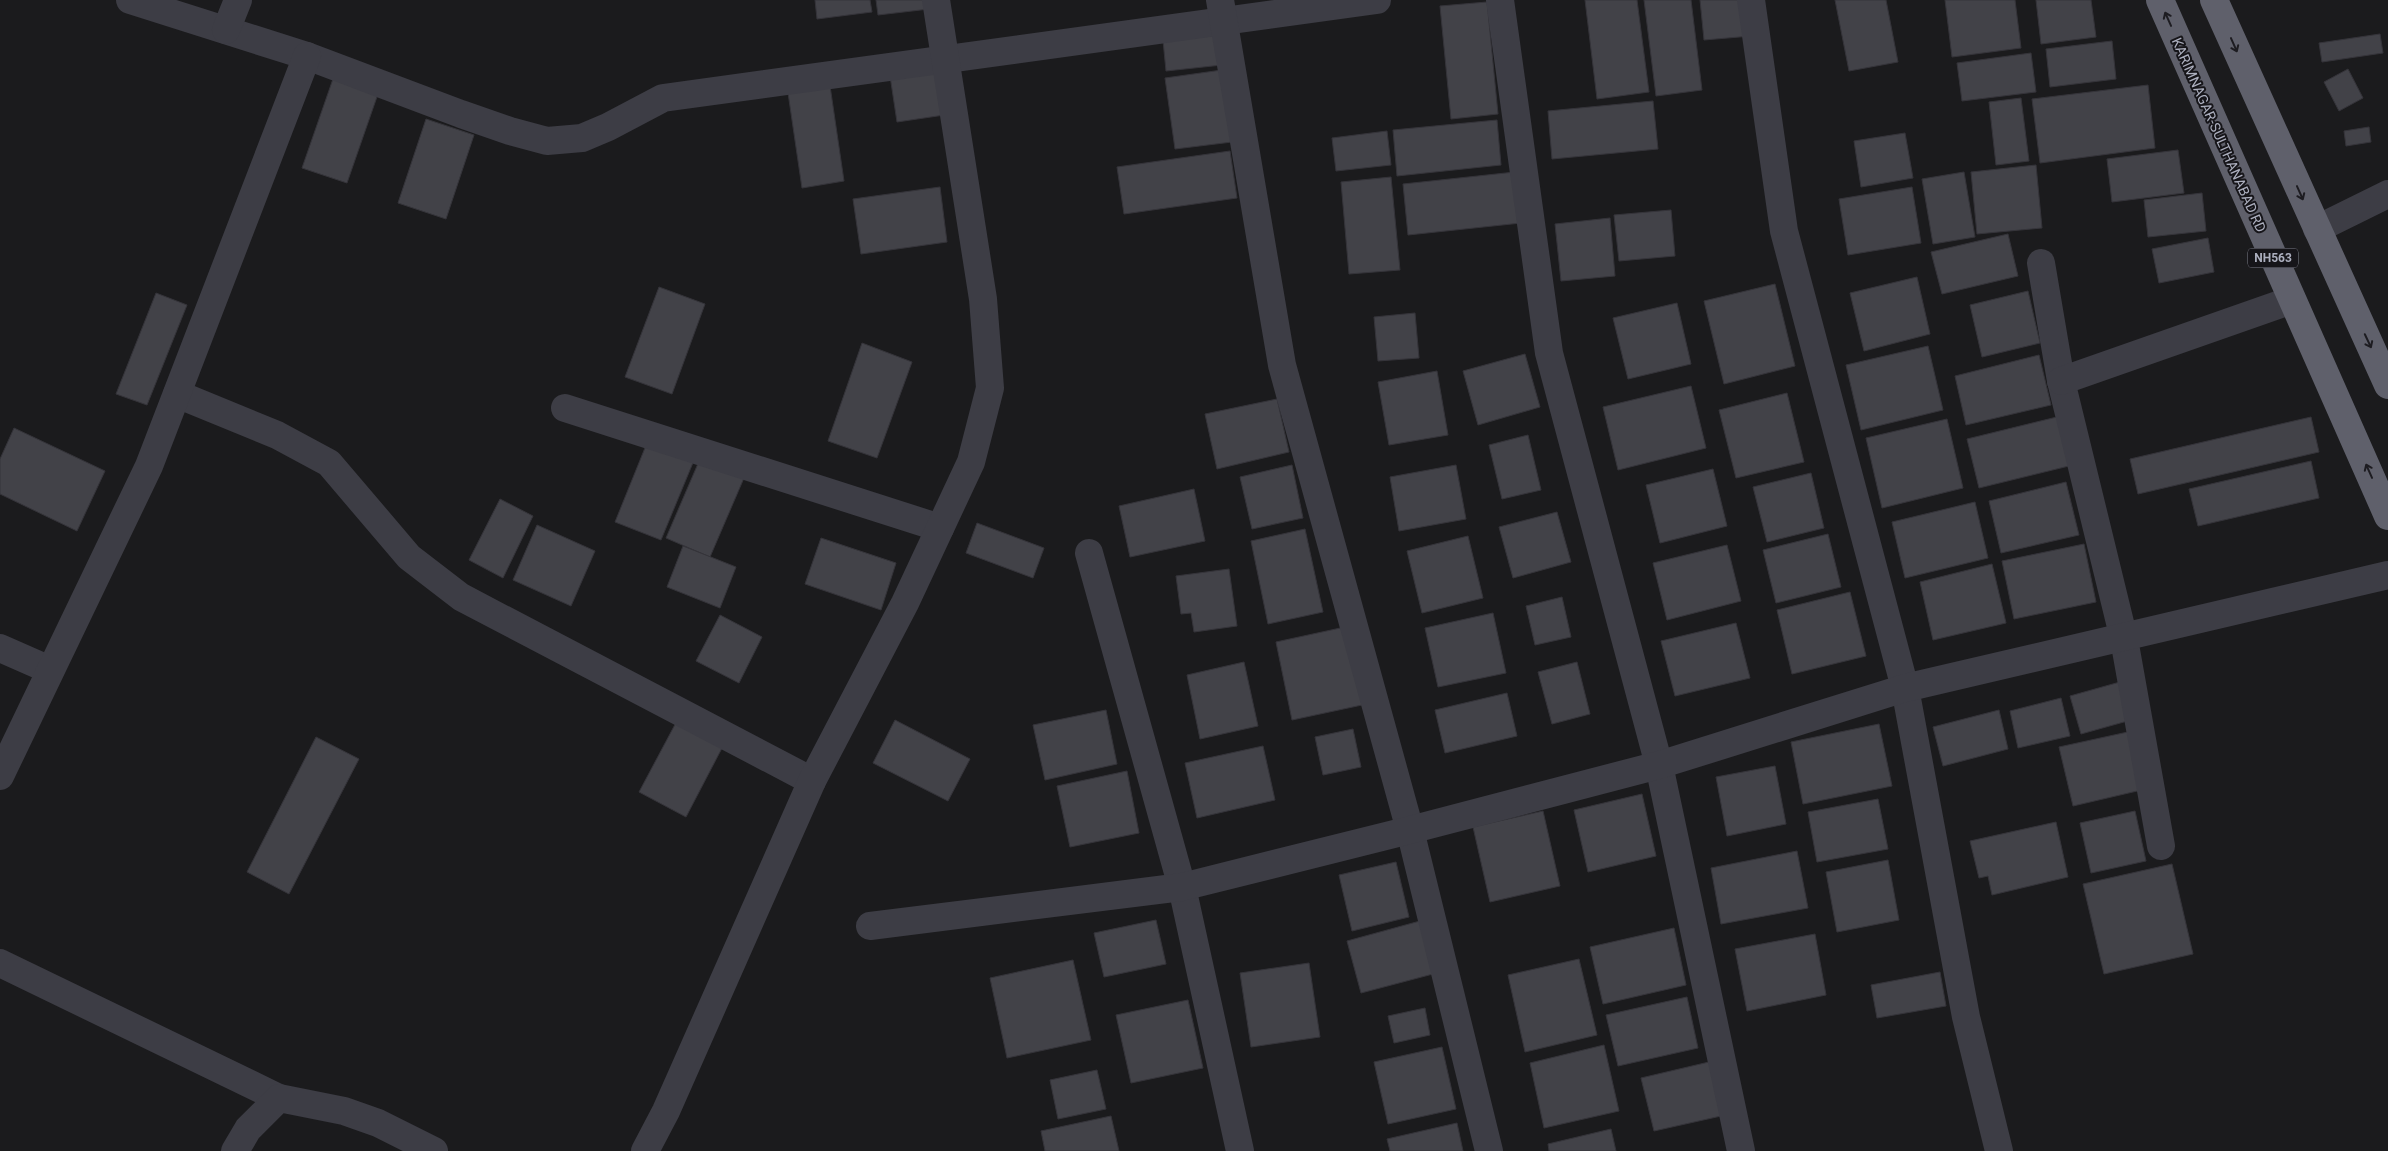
<svg xmlns="http://www.w3.org/2000/svg" width="2388" height="1151" font-family="Roboto,sans-serif">
  <style>
    .building { fill: #424248; stroke: #35343a }
    .lines { fill: none; stroke-linecap: round; stroke-linejoin: round }
    .minor { stroke: #3d3d45; stroke-width: 28 }
    .trunk { stroke: #5f606b; stroke-width: 28 }
    .oneway { stroke: #1d1c21 }
    .labels { text-anchor: middle; dominant-baseline: central; stroke-width: 4; stroke-linejoin: round; paint-order: stroke }
    .shield { fill: #161519; stroke: #7f818c; stroke-width: 1 }
    .shield-label { font-size: 12px; font-weight: bold; fill: #acafbe }
    .street-label { font-size: 14px; fill: #acafbe; stroke: #161519 }
  </style>
  <rect width="100%" height="100%" fill="#1b1b1d"/>
  <g class="building">
    <polygon points="815,0 870,0 872,12 817,19"/>
    <polygon points="876,0 928,0 929,9 878,15"/>
    <polygon points="1585,0 1637,0 1649,92 1597,99"/>
    <polygon points="1644,0 1691,0 1702,90 1656,96"/>
    <polygon points="1700,0 1748,0 1751,36 1704,40"/>
    <polygon points="1835,0 1886,0 1898,62 1849,71"/>
    <polygon points="1945,0 2015,0 2021,48 1952,57"/>
    <polygon points="2036,0 2091,0 2096,37 2041,44"/>
    <polygon points="1487,2 1498,114 1451,119 1440,6"/>
    <polygon points="1218,24 1222,65 1166,71 1162,30"/>
    <polygon points="2380,34 2383,53 2322,62 2319,43"/>
    <polygon points="2112,41 2116,79 2050,87 2046,49"/>
    <polygon points="2031,53 2036,92 1962,101 1957,63"/>
    <polygon points="942,61 951,114 897,122 889,69"/>
    <polygon points="2348,69 2363,98 2339,111 2324,82"/>
    <polygon points="1222,70 1232,142 1175,149 1165,78"/>
    <polygon points="334,76 379,91 347,183 302,168"/>
    <polygon points="829,79 844,181 802,188 787,86"/>
    <polygon points="2148,85 2155,148 2040,163 2032,99"/>
    <polygon points="2021,98 2029,161 1996,165 1989,102"/>
    <polygon points="1653,101 1658,149 1552,159 1548,111"/>
    <polygon points="426,119 474,135 446,219 398,203"/>
    <polygon points="1497,120 1501,165 1397,176 1393,130"/>
    <polygon points="2369,127 2371,142 2346,146 2344,131"/>
    <polygon points="1387,131 1391,165 1336,171 1332,138"/>
    <polygon points="1905,133 1913,178 1861,187 1854,141"/>
    <polygon points="2178,150 2184,193 2112,202 2107,159"/>
    <polygon points="1230,151 1237,198 1124,214 1117,167"/>
    <polygon points="2036,165 2042,228 1977,234 1971,172"/>
    <polygon points="1515,172 1521,223 1408,235 1403,184"/>
    <polygon points="1964,172 1975,237 1933,244 1922,179"/>
    <polygon points="1391,177 1400,270 1349,274 1341,182"/>
    <polygon points="940,187 947,242 861,254 853,199"/>
    <polygon points="1912,187 1921,243 1848,255 1839,199"/>
    <polygon points="2202,193 2206,231 2148,237 2144,200"/>
    <polygon points="1671,210 1675,256 1619,261 1614,215"/>
    <polygon points="1610,218 1615,276 1561,281 1555,224"/>
    <polygon points="2008,234 2018,276 1942,294 1931,252"/>
    <polygon points="2208,238 2214,272 2159,283 2152,249"/>
    <polygon points="1917,277 1930,334 1864,351 1850,293"/>
    <polygon points="1775,284 1795,366 1724,384 1704,301"/>
    <polygon points="659,287 705,304 672,394 625,377"/>
    <polygon points="2028,291 2040,343 1982,357 1970,305"/>
    <polygon points="156,293 187,305 147,405 116,394"/>
    <polygon points="1677,303 1691,364 1628,379 1613,318"/>
    <polygon points="1415,313 1419,358 1378,361 1374,317"/>
    <polygon points="862,343 912,362 877,458 828,441"/>
    <polygon points="1928,346 1943,410 1861,430 1846,365"/>
    <polygon points="1525,354 1540,407 1478,425 1463,371"/>
    <polygon points="2039,355 2051,405 1966,425 1955,376"/>
    <polygon points="1437,371 1448,435 1389,445 1378,382"/>
    <polygon points="1691,386 1706,448 1618,470 1603,407"/>
    <polygon points="1787,393 1804,462 1736,478 1719,410"/>
    <polygon points="1277,399 1289,452 1217,469 1205,414"/>
    <polygon points="2061,416 2073,465 1979,488 1967,439"/>
    <polygon points="2311,417 2319,452 2138,494 2130,459"/>
    <polygon points="1947,419 1963,488 1882,508 1866,438"/>
    <polygon points="14,428 105,471 77,531 0,494 0,459"/>
    <polygon points="651,433 697,453 661,540 615,522"/>
    <polygon points="1528,435 1541,490 1502,499 1489,445"/>
    <polygon points="706,445 750,464 710,557 666,538"/>
    <polygon points="2311,461 2319,498 2198,526 2189,489"/>
    <polygon points="1292,465 1303,518 1252,529 1240,477"/>
    <polygon points="1456,465 1466,519 1399,531 1390,477"/>
    <polygon points="1713,469 1727,526 1660,543 1646,485"/>
    <polygon points="1811,473 1824,528 1767,542 1753,487"/>
    <polygon points="2066,482 2079,535 2001,553 1989,501"/>
    <polygon points="1194,489 1205,541 1130,557 1119,506"/>
    <polygon points="500,499 533,516 503,578 469,560"/>
    <polygon points="1975,502 1988,558 1905,578 1892,522"/>
    <polygon points="1557,512 1571,562 1513,578 1499,527"/>
    <polygon points="977,523 1044,548 1033,578 966,553"/>
    <polygon points="537,525 595,551 571,606 513,580"/>
    <polygon points="1305,529 1323,612 1268,624 1251,541"/>
    <polygon points="1828,534 1841,587 1776,603 1763,550"/>
    <polygon points="1468,536 1483,598 1422,613 1407,551"/>
    <polygon points="821,538 896,563 881,610 805,584"/>
    <polygon points="2084,544 2096,602 2014,619 2002,561"/>
    <polygon points="1727,545 1741,601 1667,620 1653,563"/>
    <polygon points="683,546 736,567 720,608 667,587"/>
    <polygon points="1992,564 2006,623 1933,640 1920,582"/>
    <polygon points="1229,569 1237,626 1194,632 1191,613 1181,614 1176,576"/>
    <polygon points="1850,592 1866,656 1792,674 1777,610"/>
    <polygon points="1562,597 1571,637 1535,645 1526,606"/>
    <polygon points="1493,613 1506,673 1438,687 1425,628"/>
    <polygon points="720,615 762,637 739,683 696,661"/>
    <polygon points="1736,623 1750,678 1675,696 1661,641"/>
    <polygon points="1345,627 1362,705 1292,720 1276,642"/>
    <polygon points="1244,662 1258,726 1200,739 1187,675"/>
    <polygon points="1577,662 1590,714 1552,724 1538,672"/>
    <polygon points="2120,682 2131,720 2081,734 2070,696"/>
    <polygon points="1507,693 1517,736 1445,753 1435,710"/>
    <polygon points="2061,698 2070,736 2018,748 2010,711"/>
    <polygon points="687,702 733,727 686,817 639,792"/>
    <polygon points="1106,710 1117,764 1045,780 1033,725"/>
    <polygon points="1999,710 2008,749 1943,766 1933,727"/>
    <polygon points="895,720 970,759 948,801 873,763"/>
    <polygon points="1879,724 1892,786 1803,804 1791,742"/>
    <polygon points="1353,729 1361,767 1323,775 1315,737"/>
    <polygon points="2137,730 2150,788 2073,806 2059,747"/>
    <polygon points="316,737 359,759 289,894 247,872"/>
    <polygon points="1263,746 1275,800 1197,818 1185,763"/>
    <polygon points="1775,766 1786,824 1727,836 1716,777"/>
    <polygon points="1127,771 1139,833 1070,847 1057,786"/>
    <polygon points="1642,794 1656,856 1588,872 1574,810"/>
    <polygon points="1878,799 1888,849 1817,862 1808,812"/>
    <polygon points="1543,811 1560,886 1490,902 1473,827"/>
    <polygon points="2135,811 2146,861 2091,873 2080,823"/>
    <polygon points="2056,822 2068,877 1992,895 1988,876 1979,878 1970,841"/>
    <polygon points="1797,851 1808,908 1721,924 1711,868"/>
    <polygon points="1888,860 1899,920 1837,932 1826,872"/>
    <polygon points="1396,862 1409,917 1352,931 1339,875"/>
    <polygon points="2172,864 2193,954 2104,974 2083,884"/>
    <polygon points="1156,920 1166,964 1104,977 1094,933"/>
    <polygon points="1420,921 1433,974 1361,993 1347,941"/>
    <polygon points="1674,928 1686,985 1603,1004 1590,947"/>
    <polygon points="1815,934 1826,995 1747,1011 1735,949"/>
    <polygon points="1579,959 1597,1035 1525,1052 1508,975"/>
    <polygon points="1073,960 1091,1040 1007,1058 990,978"/>
    <polygon points="1309,963 1320,1037 1251,1047 1240,973"/>
    <polygon points="1940,972 1946,1006 1877,1018 1871,985"/>
    <polygon points="1687,997 1698,1048 1618,1066 1606,1015"/>
    <polygon points="1188,1000 1203,1068 1131,1083 1116,1015"/>
    <polygon points="1425,1008 1430,1035 1394,1043 1388,1016"/>
    <polygon points="1604,1045 1619,1111 1544,1128 1530,1063"/>
    <polygon points="1442,1047 1456,1109 1388,1124 1374,1062"/>
    <polygon points="1709,1062 1721,1116 1654,1131 1641,1078"/>
    <polygon points="1097,1070 1106,1109 1058,1119 1050,1080"/>
    <polygon points="1111,1116 1119,1151 1045,1151 1041,1131"/>
    <polygon points="1457,1123 1463,1151 1390,1151 1387,1139"/>
    <polygon points="1611,1129 1616,1151 1549,1151 1548,1144"/>
  </g>
  <g class="lines">
    <g class="minor">
      <polyline points="130,0 307,56 461,114 510,131 547,141 582,138 608,127 663,98 1377,0"/>
      <polyline points="1220,0 1282,365 1410,830 1489,1151"/>
      <polyline points="1500,0 1549,353 1659,765 1741,1151"/>
      <polyline points="1751,0 1784,231 1905,688 1966,1017 1999,1151"/>
      <polyline points="226,30 238,0"/>
      <polyline points="2317,229 2388,194"/>
      <polyline points="2041,263 2061,381 2124,639 2161,846"/>
      <polyline points="2061,381 2292,300"/>
      <polyline points="177,394 277,435 329,463 409,557 461,597 812,781"/>
      <polyline points="565,408 940,528"/>
      <polyline points="1089,553 1182,887 1240,1151"/>
      <polyline points="0,648 50,670"/>
      <polyline points="0,776 149,466 307,56"/>
      <polyline points="870,926 1182,887 1410,830 1659,765 1905,688 2388,575"/>
      <polyline points="0,963 279,1098"/>
      <polyline points="235,1151 248,1129 279,1098 344,1111 378,1123 434,1151"/>
      <polyline points="645,1151 666,1111 812,781 905,603 971,462 990,388 983,299 936,0"/>
    </g>
    <g class="trunk">
      <polyline points="2160,0 2388,516"/>
      <polyline points="2214,0 2388,385"/>
    </g>
  </g>
  <defs><path id="oneway-shaft" d="M-6 0H5M1.5-3L5.5 0L1.5 3" fill="none" stroke-width="1.6" stroke-linecap="round" stroke-linejoin="round" transform="scale(1.25)"/></defs>
  <g class="oneway">
    <use href="#oneway-shaft" transform="translate(2168 19) rotate(-114)"/>
    <use href="#oneway-shaft" transform="translate(2234 45) rotate(66)"/>
    <use href="#oneway-shaft" transform="translate(2300 193) rotate(66)"/>
    <use href="#oneway-shaft" transform="translate(2368 341) rotate(65)"/>
    <use href="#oneway-shaft" transform="translate(2369 471) rotate(-114)"/>
  </g>
  <g class="labels">
    <rect class="shield" x="2248" y="248.5" width="50" height="19" rx="4"/>
    <g class="shield-label">
      <text x="2273" y="258">NH563</text>
    </g>
    <g class="street-label">
      <text transform="translate(2219 135) rotate(66)">KARIMNAGAR-SULTHANABAD RD</text>
    </g>
  </g>
</svg>
